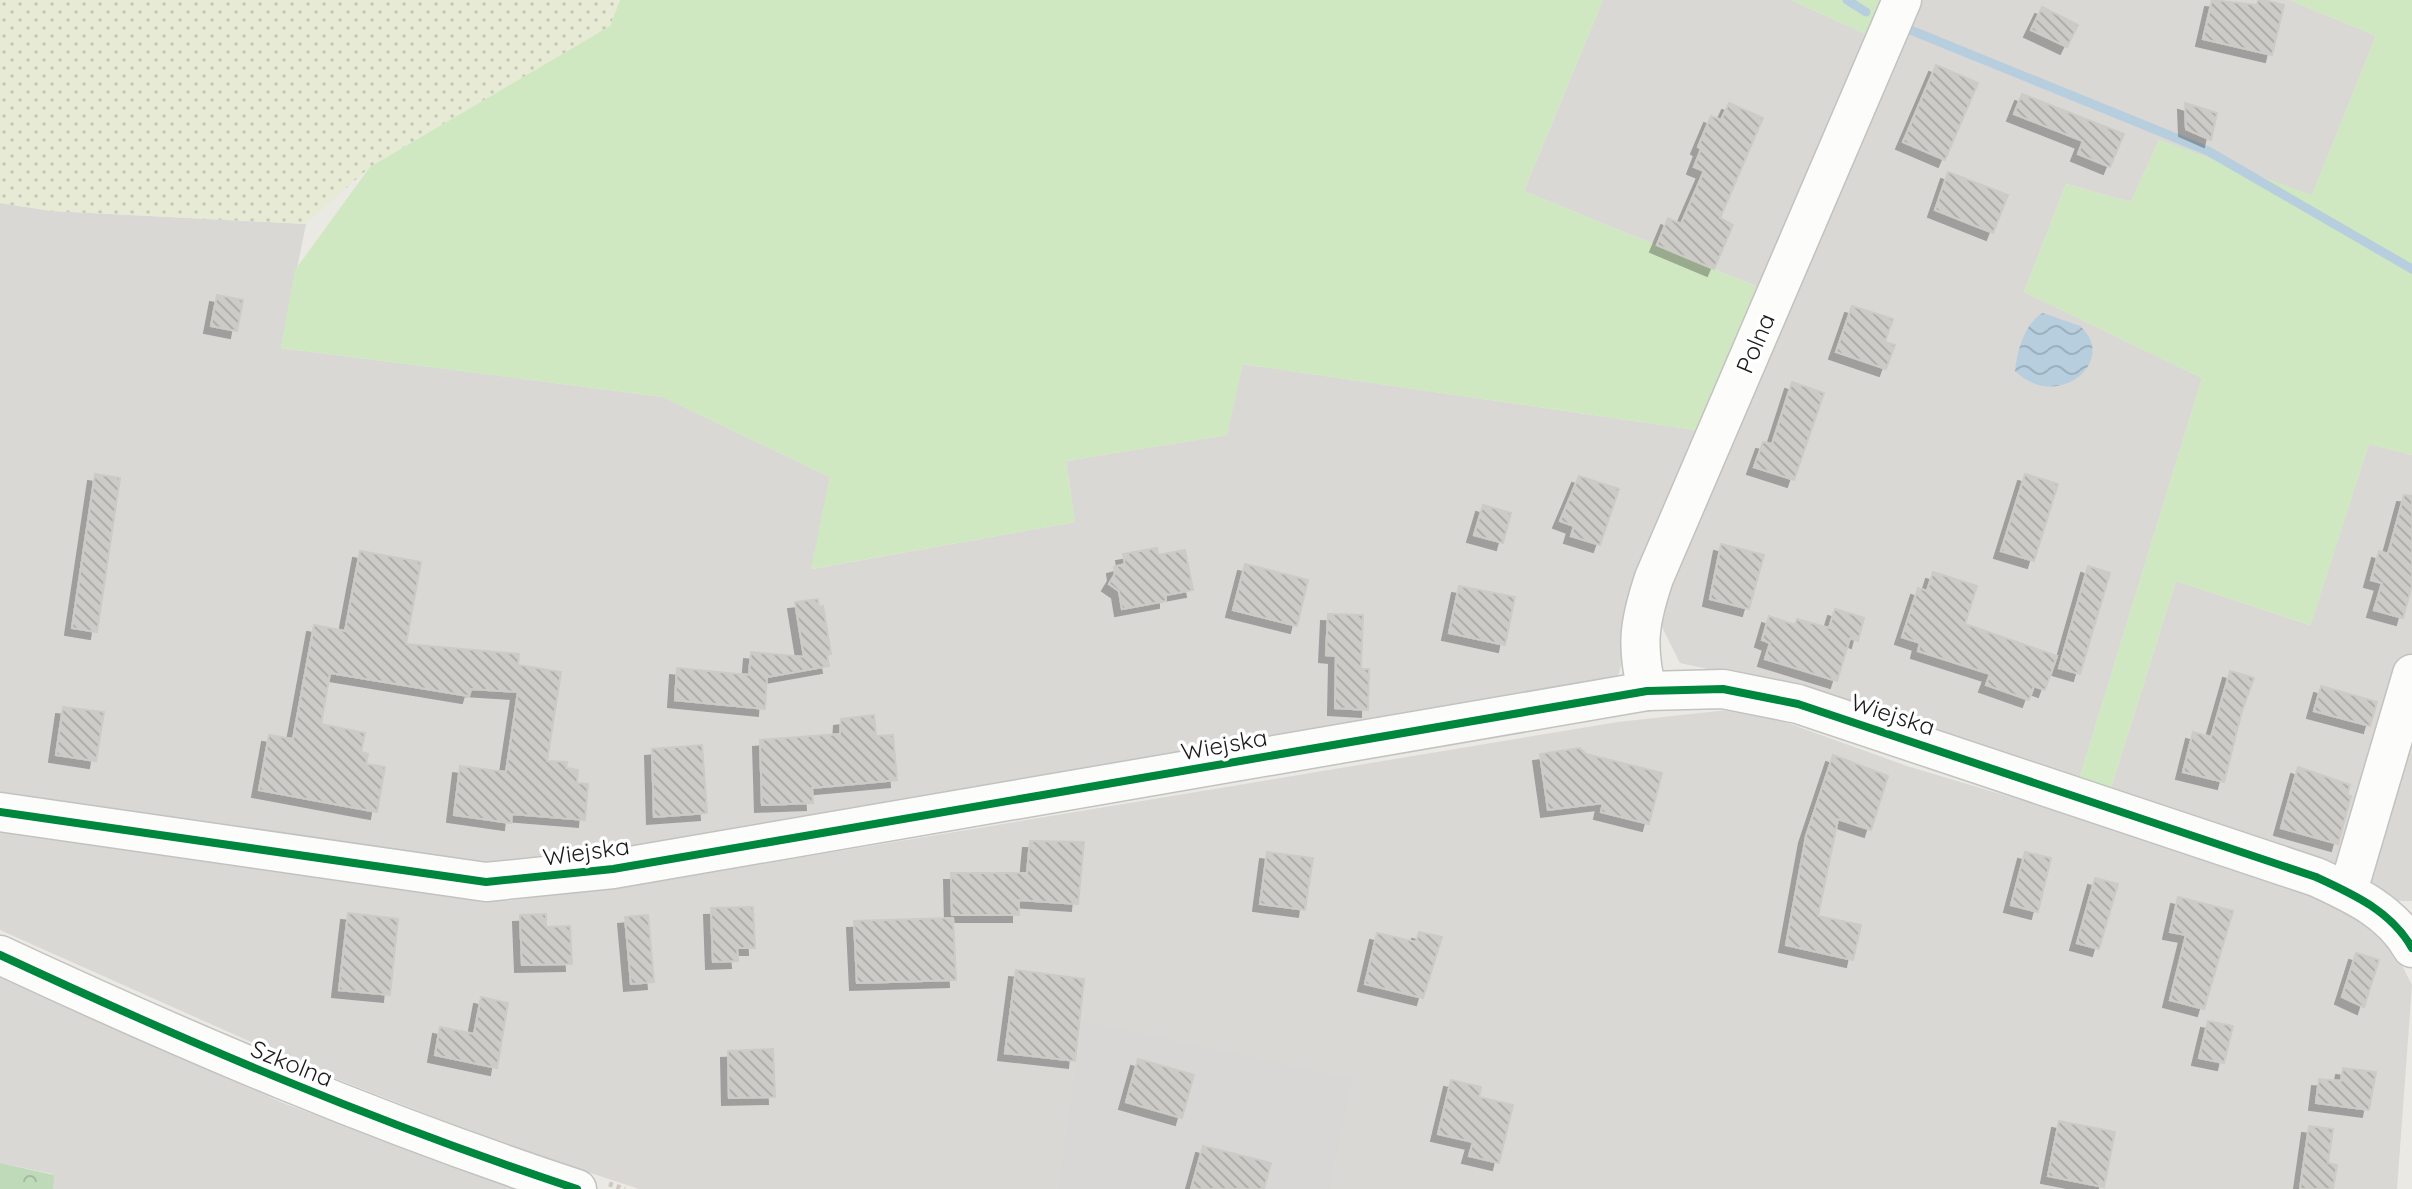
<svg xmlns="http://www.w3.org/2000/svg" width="2412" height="1189" font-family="Quicksand,sans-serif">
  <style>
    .residential { fill: #d9d8d5 }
    .religious { fill: #d8d7d5 }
    .farmland { fill: url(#farmland-dots) }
    .grass { fill: #d0e8c1 }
    .forest { fill: url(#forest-crowns) }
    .water { fill: url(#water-waves) }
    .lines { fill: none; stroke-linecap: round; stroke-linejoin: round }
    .stream { stroke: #b6cede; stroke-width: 9 }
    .building { fill: url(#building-back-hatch); stroke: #cdcbc5; stroke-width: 2; filter: url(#shadow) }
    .minor-casing { stroke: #c2c2c0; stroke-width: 41 }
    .path { stroke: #d2c6c1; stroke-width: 5; stroke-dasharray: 4 4; stroke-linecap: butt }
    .minor { stroke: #fcfcfb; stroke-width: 38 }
    .cycleway-casing { stroke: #fff; stroke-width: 13 }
    .cycleway { stroke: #00873e; stroke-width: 8 }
    .labels { text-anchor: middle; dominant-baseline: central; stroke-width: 7; stroke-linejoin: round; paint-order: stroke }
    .street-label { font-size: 24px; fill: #1b1b1b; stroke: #fff }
  </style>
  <defs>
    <pattern id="farmland-dots" width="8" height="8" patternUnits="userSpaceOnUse" patternTransform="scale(2)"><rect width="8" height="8" fill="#e7ebd6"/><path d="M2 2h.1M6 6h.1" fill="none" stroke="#c6c9b7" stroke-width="1.8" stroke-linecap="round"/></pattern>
    <pattern id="forest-crowns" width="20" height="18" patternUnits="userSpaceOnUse" patternTransform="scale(2)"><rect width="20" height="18" fill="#bfdab9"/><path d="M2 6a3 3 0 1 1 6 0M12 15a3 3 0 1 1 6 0" fill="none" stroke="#a4ba9e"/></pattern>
    <pattern id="water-waves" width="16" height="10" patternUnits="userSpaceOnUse" patternTransform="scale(2)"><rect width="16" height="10" fill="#b6cede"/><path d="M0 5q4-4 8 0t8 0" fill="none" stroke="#9cb0be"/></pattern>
    <pattern id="building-back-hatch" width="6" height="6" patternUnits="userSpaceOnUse" patternTransform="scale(2)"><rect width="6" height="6" fill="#cdcbc7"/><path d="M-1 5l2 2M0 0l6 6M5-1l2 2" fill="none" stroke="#afaeaa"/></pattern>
    <filter id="shadow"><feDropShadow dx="-7" dy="7" stdDeviation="0" flood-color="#0004"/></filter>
  </defs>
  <rect width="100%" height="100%" fill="#eae9e4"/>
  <g class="residential">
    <polygon points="1603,0 1791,0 1879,40 1773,293 1524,191"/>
    <polygon points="1907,0 2290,0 2376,36 2312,196 2159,140 2131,202 2066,184 2024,292 2202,378 2078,783 1763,681 1680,663 1657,617"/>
    <polygon points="0,203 52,211 306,224 281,348 663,397 830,477 812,569 1075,522 1066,461 1227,435 1242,364 1709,432 1635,618 1616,683 866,815 494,868 0,798"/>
    <polygon points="2369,444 2412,455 2412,901 2397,901 2327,861 2111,788 2176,581 2310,625"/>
    <polygon points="1746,708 1907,766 2299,883 2382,926 2412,985 2397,1189 639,1189 506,1145 314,1070 0,930 0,829 507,901 762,864 1618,722"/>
    <polygon points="0,977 283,1103 517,1189 53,1189 53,1174 0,1163"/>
  </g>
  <polygon class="religious" points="1082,1021 1352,1079 1329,1189 1058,1189"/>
  <polygon class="farmland" points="0,0 620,0 610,26 370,167 306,224 52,211 0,203"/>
  <g class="grass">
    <polygon points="620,0 1603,0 1524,191 1773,293 1709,432 1243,364 1227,435 1066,461 1075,522 811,569 830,477 663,397 281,348 295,270 370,167 610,26"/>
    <polygon points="1791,0 1898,0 1879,40"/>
    <polygon points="2290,0 2412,0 2412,455 2369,444 2311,625 2176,581 2111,788 2078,783 2202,378 2024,292 2066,184 2131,202 2159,140 2312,195 2376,36"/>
  </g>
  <polygon class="forest" points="0,1163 54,1175 53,1189 0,1189"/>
  <path class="water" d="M2043,313L2080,326C2119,360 2058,413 2015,371C2017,352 2024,323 2043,313Z"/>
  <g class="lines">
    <g class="stream">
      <polyline points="1847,0 1866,12"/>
      <polyline points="1908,29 2208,151 2412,269"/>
    </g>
  </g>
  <g class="building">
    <polygon points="2212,0 2257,5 2258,0 2263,0 2284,5 2272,55 2203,39"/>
    <polygon points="2042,7 2078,25 2067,47 2031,30"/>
    <polygon points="1936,65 1978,83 1945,160 1903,142"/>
    <polygon points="2022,94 2124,134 2110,167 2078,154 2083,141 2014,114"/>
    <polygon points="1729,103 1763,118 1720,218 1733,225 1714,269 1657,245 1668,218 1681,224 1704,171 1694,167 1701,149 1698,147 1711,116 1721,120"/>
    <polygon points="2185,103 2217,113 2211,140 2186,129"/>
    <polygon points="1948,172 2008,195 1993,233 1935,210"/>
    <polygon points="217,295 243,300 237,331 211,326"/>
    <polygon points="1852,306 1893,319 1885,342 1895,345 1886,369 1836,352"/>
    <polygon points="1792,382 1824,393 1794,480 1754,467 1763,442 1772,444"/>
    <polygon points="95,474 120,478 97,632 72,628"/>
    <polygon points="2025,474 2058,484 2034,561 2001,551"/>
    <polygon points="1579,476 1619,489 1600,545 1571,536 1574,526 1560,521"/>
    <polygon points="2404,495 2412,496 2412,585 2403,618 2374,610 2382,583 2371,580 2379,551 2388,554"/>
    <polygon points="1483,505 1511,513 1503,543 1474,535"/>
    <polygon points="1721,544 1764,555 1749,609 1710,599"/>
    <polygon points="1157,548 1158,555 1185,550 1193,590 1166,595 1166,601 1122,609 1119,591 1109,584 1115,574 1114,567 1125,564 1123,554"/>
    <polygon points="360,551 421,562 406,644 519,654 518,665 561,672 547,761 567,762 566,768 578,770 577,783 588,784 585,820 512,814 511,823 454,815 460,766 506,772 518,692 471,689 469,696 330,673 321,724 365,733 361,752 368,754 366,764 385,767 377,812 259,790 269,735 293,739 314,625 345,631"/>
    <polygon points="1245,564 1308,580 1297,626 1233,610"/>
    <polygon points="2088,566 2110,573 2080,674 2059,668"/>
    <polygon points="1933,572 1977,586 1965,624 2057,656 2045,690 2034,686 2029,700 1986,685 1990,674 1918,651 1920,643 1902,637 1918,588 1927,591"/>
    <polygon points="1459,586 1515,597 1505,645 1449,633"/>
    <polygon points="818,599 819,607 823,606 831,654 827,655 829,666 767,677 765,709 675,700 677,668 749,675 751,652 804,657 795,602"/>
    <polygon points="1835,609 1864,618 1858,641 1850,638 1837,681 1765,659 1770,643 1762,640 1769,616 1795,625 1797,619 1829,628"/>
    <polygon points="1328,614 1363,615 1361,669 1369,669 1368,710 1335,708 1336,656 1326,655"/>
    <polygon points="2230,671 2254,678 2242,711 2224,782 2183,772 2193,732 2211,737"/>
    <polygon points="2321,686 2377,702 2370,726 2314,711"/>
    <polygon points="63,707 104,712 96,761 56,755"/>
    <polygon points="874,715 876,736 893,735 897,780 812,788 813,803 762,805 760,740 840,734 841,719"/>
    <polygon points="702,745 707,813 654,817 652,749"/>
    <polygon points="1580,748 1586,754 1662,773 1649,824 1601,812 1603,803 1548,810 1540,754"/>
    <polygon points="1833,755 1888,776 1871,830 1838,819 1818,916 1861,925 1853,960 1786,945 1806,836"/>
    <polygon points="2298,767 2350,785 2347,795 2351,796 2338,844 2281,828"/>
    <polygon points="1030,841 1084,842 1078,904 1019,900 1019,915 952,915 951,873 1027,873"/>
    <polygon points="1267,852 1313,858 1305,910 1260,904"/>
    <polygon points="2025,852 2051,858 2038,912 2011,905"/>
    <polygon points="2095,878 2118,884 2099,949 2077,943"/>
    <polygon points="2178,897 2233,911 2204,1009 2170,1000 2186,935 2170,932"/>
    <polygon points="753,907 755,948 737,948 738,961 713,962 711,908"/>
    <polygon points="348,913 398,919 390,995 339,990"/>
    <polygon points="546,914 546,927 570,926 572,964 522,965 520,915"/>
    <polygon points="648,915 654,982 631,984 625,917"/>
    <polygon points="953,918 956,980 857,983 854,921"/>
    <polygon points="1419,932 1442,937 1423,998 1365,984 1377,933 1416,942"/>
    <polygon points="2356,953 2379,960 2364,1007 2342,997"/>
    <polygon points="1016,970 1084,979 1075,1061 1005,1053"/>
    <polygon points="481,997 508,1003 497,1068 435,1055 440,1027 474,1034"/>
    <polygon points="2208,1021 2233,1026 2224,1063 2199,1058"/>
    <polygon points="773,1049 775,1097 729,1098 728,1051"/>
    <polygon points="1138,1059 1194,1075 1182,1118 1126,1102"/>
    <polygon points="2343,1068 2376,1072 2369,1110 2316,1103 2319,1079 2341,1081"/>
    <polygon points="1451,1080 1481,1087 1479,1097 1513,1105 1499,1163 1469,1156 1473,1142 1438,1134"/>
    <polygon points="2059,1121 2115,1132 2104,1187 2048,1176"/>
    <polygon points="2309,1126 2333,1129 2328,1163 2337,1165 2333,1189 2300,1189"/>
    <polygon points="1203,1146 1271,1163 1264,1189 1191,1189"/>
  </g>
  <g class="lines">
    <g class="minor-casing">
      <g id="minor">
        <path d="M1647,691C1636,645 1639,623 1654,578L1902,0"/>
        <path d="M0,812L486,882L613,869L1647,691L1723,689L1798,704L2316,877C2353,894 2391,911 2412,948"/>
        <polyline points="2348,891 2412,674"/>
        <path d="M0,955C191,1044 377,1123 577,1189"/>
      </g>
    </g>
    <polyline class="path" points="609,1184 625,1189"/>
    <use href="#minor" class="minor"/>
    <g class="cycleway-casing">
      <g id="cycleway">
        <path d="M0,812L486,882L613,869L1647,691L1723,689L1798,704L2316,877C2353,894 2391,911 2412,948"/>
        <path d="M0,955C191,1044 377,1123 577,1189"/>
      </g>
    </g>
    <use href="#cycleway" class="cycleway"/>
  </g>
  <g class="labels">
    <g class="street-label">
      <text transform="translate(1755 343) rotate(-67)">Polna</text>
      <text transform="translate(1893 714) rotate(18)">Wiejska</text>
      <text transform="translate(1224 744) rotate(-10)">Wiejska</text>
      <text transform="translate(586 851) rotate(-8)">Wiejska</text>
      <text transform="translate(292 1063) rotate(22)">Szkolna</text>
    </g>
  </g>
</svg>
